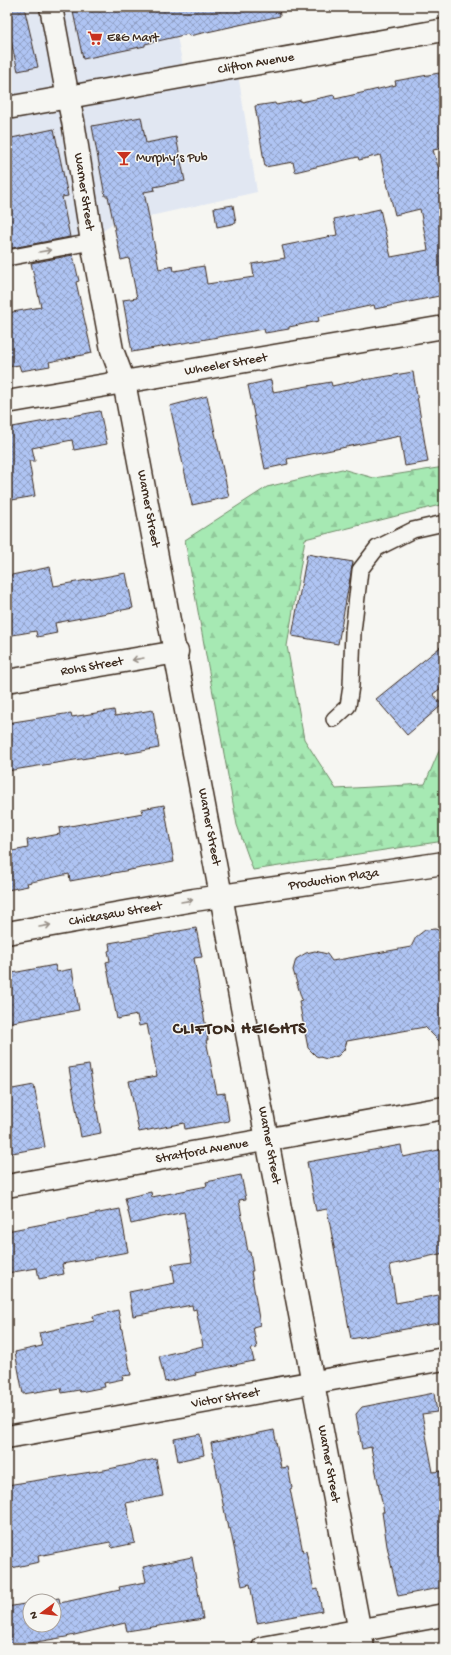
<svg xmlns="http://www.w3.org/2000/svg" width="451" height="1655" font-family="'Gochi Hand',sans-serif">
  <style>
    .built { fill: #e1e7f2 }
    .forest { fill: url(#forest-firs); stroke: #708a68 }
    .building { fill: url(#building-cross-hatch); stroke: #3b2a1e }
    .lines { fill: none; stroke-linecap: round; stroke-linejoin: round }
    .lane-casing { stroke: #3b2a1e; stroke-width: 18 }
    .street-casing { stroke: #3b2a1e; stroke-width: 25 }
    .secondary-casing { stroke: #3b2a1e; stroke-width: 25 }
    .lane { stroke: #f6f6f2; stroke-width: 15 }
    .street { stroke: #f6f6f2; stroke-width: 22 }
    .secondary { stroke: #f6f6f2; stroke-width: 22 }
    .oneway { stroke: #989088 }
    .labels { text-anchor: middle; dominant-baseline: central; stroke-width: 3; stroke-linejoin: round; paint-order: stroke }
    .poi-label { font-size: 13px; fill: #3b2a1e; stroke: #f6f6f2; text-anchor: start }
    .street-label { font-size: 13px; fill: #3b2a1e; stroke: #f6f6f2 }
    .district-label { font-size: 17px; font-weight: bold; letter-spacing: 1px; fill: #3b2a1e; stroke: #f6f6f2 }
  </style>
  <defs>
    <pattern id="forest-firs" width="22" height="20" patternUnits="userSpaceOnUse"><rect width="22" height="20" fill="#a6e9b3"/><path d="M5 1l3.5 6h-7zM16 11l3.5 6h-7z" fill="#90c89a"/></pattern>
    <pattern id="building-cross-hatch" width="8" height="8" patternUnits="userSpaceOnUse"><rect width="8" height="8" fill="#afc4f3"/><path d="M0 0l8 8M0 8l8-8" fill="none" stroke="#909fc4"/></pattern>
  </defs>
  <rect width="100%" height="100%" fill="#f6f6f2"/>
  <filter id="ink" filterUnits="userSpaceOnUse"><feTurbulence type="fractalNoise" baseFrequency=".025" numOctaves="2"/><feDisplacementMap in="SourceGraphic" scale="8" xChannelSelector="R" yChannelSelector="G"/><feConvolveMatrix kernelMatrix="1 2 1 2 8 2 1 2 1" color-interpolation-filters="sRGB"/></filter>
  <g filter="url(#ink)">
    <polygon class="built" points="7,7 171,7 185,76 237,68 257,192 110,225 92,242 7,258"/>
    <polygon class="forest" points="444,467 444,504 305,539 287,646 304,739 336,789 425,784 444,739 444,841 253,870 237,825 185,540 267,487 342,469 374,478"/>
    <g class="building">
      <polygon points="7,7 24,7 38,67 18,71 7,25"/>
      <polygon points="72,7 279,7 280,16 189,36 188,34 145,44 145,46 83,59"/>
      <polygon points="439,73 444,97 444,148 433,150 444,186 444,295 375,309 374,305 318,317 319,321 289,327 289,329 265,333 264,329 132,352 123,300 137,298 129,258 121,260 108,196 105,196 92,126 141,117 146,143 176,137 185,181 154,187 155,190 144,192 159,269 173,266 174,271 204,266 207,284 254,277 252,264 285,258 282,246 337,235 334,219 380,209 391,257 428,250 420,209 395,215 380,155 359,160 358,157 295,172 293,162 265,167 255,106 275,103 276,105 301,100 301,102 334,95 335,99 396,85 395,81"/>
      <polygon points="54,129 68,196 62,197 70,237 7,249 7,139"/>
      <polygon points="233,205 236,223 217,227 214,208"/>
      <polygon points="73,255 79,281 76,282 92,353 49,362 50,366 21,371 19,365 7,367 7,313 41,307 31,263"/>
      <polygon points="413,372 428,462 405,466 400,436 287,459 288,464 265,469 248,385 271,380 273,392 331,382 332,386 364,379 364,380"/>
      <polygon points="207,396 229,497 192,505 170,406"/>
      <polygon points="100,411 107,444 74,450 72,440 32,448 35,461 29,461 35,496 12,500 7,471 7,428"/>
      <polygon points="307,554 353,562 338,644 292,636"/>
      <polygon points="50,567 54,586 126,573 133,608 55,623 57,633 37,637 36,631 7,636 7,576"/>
      <polygon points="444,644 444,686 433,694 442,705 407,735 376,699"/>
      <polygon points="114,710 115,716 153,710 159,748 125,754 124,752 7,771 7,723 71,713 72,717"/>
      <polygon points="164,805 174,862 70,881 69,874 27,883 28,886 7,890 7,852 28,848 27,840 60,834 59,828 143,813 142,809"/>
      <polygon points="196,928 202,957 194,958 208,1040 206,1040 217,1094 225,1093 229,1121 185,1129 184,1123 139,1132 129,1081 157,1076 147,1024 139,1026 137,1015 117,1019 106,962 110,961 108,951 110,950 109,943"/>
      <polygon points="435,929 444,932 444,1046 425,1027 347,1041 344,1050 338,1056 327,1059 316,1056 308,1048 299,1001 302,1000 293,970 296,959 306,953 315,951 327,954 332,961 411,947 416,937 425,930"/>
      <polygon points="55,965 57,972 72,969 79,1010 7,1023 7,974"/>
      <polygon points="89,1065 101,1133 81,1137 69,1068"/>
      <polygon points="34,1085 45,1147 7,1154 7,1090"/>
      <polygon points="401,1145 403,1157 444,1149 444,1253 390,1265 396,1303 444,1294 444,1322 351,1339 327,1209 316,1211 307,1162"/>
      <polygon points="241,1175 246,1199 239,1200 248,1252 250,1252 253,1271 251,1271 260,1325 253,1327 257,1348 251,1349 254,1361 195,1373 196,1375 165,1382 159,1356 203,1346 196,1309 193,1310 192,1305 133,1316 129,1292 175,1283 172,1265 192,1262 184,1212 131,1224 125,1198 151,1192 152,1197 207,1186 206,1182"/>
      <polygon points="120,1209 128,1252 62,1264 64,1274 39,1279 37,1268 7,1273 7,1231"/>
      <polygon points="118,1310 131,1375 122,1376 123,1379 104,1383 105,1387 80,1392 79,1390 62,1393 61,1388 23,1394 15,1352 42,1346 39,1333 94,1321 93,1316"/>
      <polygon points="434,1393 437,1412 422,1414 433,1472 441,1471 444,1486 444,1587 398,1596 387,1546 382,1512 384,1512 371,1447 362,1449 356,1414 362,1407"/>
      <polygon points="274,1430 281,1468 288,1467 292,1488 290,1489 303,1552 306,1551 314,1590 318,1589 322,1611 257,1623 250,1584 242,1586 230,1528 228,1529 211,1443"/>
      <polygon points="200,1434 204,1455 178,1461 174,1439"/>
      <polygon points="156,1459 163,1496 126,1503 135,1543 112,1548 110,1542 38,1556 39,1562 7,1569 7,1485 104,1470"/>
      <polygon points="192,1557 203,1619 127,1631 125,1623 66,1637 7,1647 7,1607 30,1603 30,1625 54,1625 54,1601 39,1601 59,1598 60,1603 120,1590 119,1587 146,1582 143,1567"/>
    </g>
    <g class="lines">
      <g class="lane-casing">
        <g id="lane">
          <polyline points="7,258 92,242"/>
          <polyline points="334,719 348,706 351,686 353,632 360,570 377,548 413,530 444,523"/>
        </g>
      </g>
      <g class="street-casing">
        <g id="street">
          <polyline points="51,7 68,98"/>
          <path id="s1" d="M7,402L444,327"/>
          <path id="s2" d="M7,681L177,652"/>
          <path id="s3" d="M7,933L194,900L444,863"/>
          <path id="s4" d="M7,1186L444,1108"/>
          <path id="s5" d="M7,1437L444,1359"/>
          <polyline points="263,1648 444,1615"/>
        </g>
      </g>
      <g class="secondary-casing">
        <g id="secondary">
          <path id="s6" d="M68,98L73,121L92,242L112,350L124,382C206,804 285,1226 363,1648"/>
          <path id="s7" d="M7,108L444,30"/>
        </g>
      </g>
      <use href="#lane" class="lane"/>
      <use href="#street" class="street"/>
      <use href="#secondary" class="secondary"/>
    </g>
    <defs><path id="oneway-shaft" d="M-6 0H5M1.5-3L5.5 0L1.5 3" fill="none" stroke-width="1.6" stroke-linecap="round" stroke-linejoin="round"/></defs>
    <g class="oneway">
      <use href="#oneway-shaft" transform="translate(45 251) rotate(-10)"/>
      <use href="#oneway-shaft" transform="translate(138 659) rotate(170)"/>
      <use href="#oneway-shaft" transform="translate(187 901) rotate(-10)"/>
      <use href="#oneway-shaft" transform="translate(45 926) rotate(-10)"/>
    </g>
  </g>
  <defs>
    <g id="supermarket-bare" transform="scale(1.2)"><path d="M-6-5.5h2.5l.6 2H6L4.5 2H-2.5L-4.4-4H-6ZM-1.5 3.2a1.3 1.3 0 1 0 .1 0ZM3 3.2a1.3 1.3 0 1 0 .1 0Z" fill="#c8321e" stroke="#f6f6f2" stroke-width="2.5" paint-order="stroke"/></g>
    <g id="bar-bare" transform="scale(1.2)"><path d="M-6-5H6L.8 .8V4.5H3.5V6h-7V4.5H-.8V.8Z" fill="#c8321e" stroke="#f6f6f2" stroke-width="2.5" paint-order="stroke"/></g>
  </defs>
  <g fill-rule="evenodd">
    <use href="#supermarket-bare" x="95" y="38"/>
    <use href="#bar-bare" x="124" y="158"/>
  </g>
  <g class="labels">
    <g class="poi-label">
      <text x="107" y="38">E&amp;G Mart</text>
      <text x="136" y="158">Murphy’s Pub</text>
    </g>
    <g class="street-label">
      <text stroke="none"><textPath href="#s7" startOffset="253">Clifton Avenue</textPath></text>
      <text stroke="none"><textPath href="#s6" startOffset="95">Warner Street</textPath></text>
      <text stroke="none"><textPath href="#s1" startOffset="222">Wheeler Street</textPath></text>
      <text stroke="none"><textPath href="#s6" startOffset="419">Warner Street</textPath></text>
      <text stroke="none"><textPath href="#s2" startOffset="86">Rohs Street</textPath></text>
      <text stroke="none"><textPath href="#s6" startOffset="743">Warner Street</textPath></text>
      <text stroke="none"><textPath href="#s3" startOffset="331">Production Plaza</textPath></text>
      <text stroke="none"><textPath href="#s3" startOffset="110">Chickasaw Street</textPath></text>
      <text stroke="none"><textPath href="#s6" startOffset="1067">Warner Street</textPath></text>
      <text stroke="none"><textPath href="#s4" startOffset="198">Stratford Avenue</textPath></text>
      <text stroke="none"><textPath href="#s5" startOffset="222">Victor Street</textPath></text>
      <text stroke="none"><textPath href="#s6" startOffset="1391">Warner Street</textPath></text>
    </g>
    <g class="district-label">
      <text x="240" y="1030">CLIFTON HEIGHTS</text>
    </g>
  </g>
  <rect width="451" height="1655" fill="none" stroke="#f6f6f2" stroke-width="24"/>
  <rect x="12" y="12" width="427" height="1631" fill="none" stroke="#3b2a1e" stroke-width="1.5" filter="url(#ink)"/>
  <g transform="translate(42 1613) rotate(255)"><circle r="19" fill="#f6f6f2" stroke="#aba49d"/>
  <path d="M0-3L7 15L0 10L-7 15Z" fill="#c8321e"/>
  <text y="-6" font-size="11" font-weight="bold" text-anchor="middle" fill="#3b2a1e">N</text>
  </g>
</svg>
